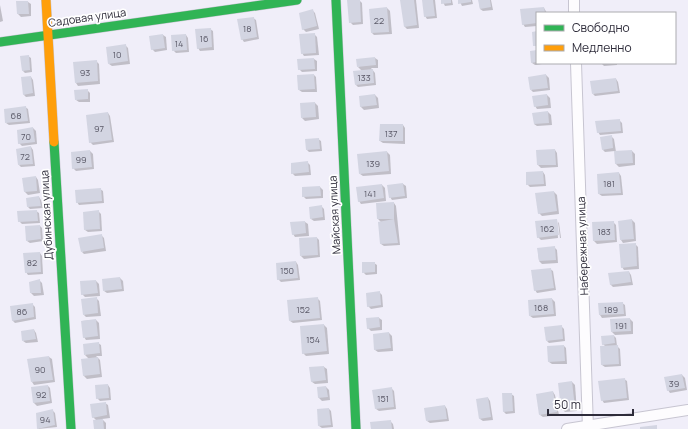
<svg xmlns="http://www.w3.org/2000/svg" width="688" height="429" font-family="Manrope,sans-serif">
  <style>
    .shadow { fill: #0003 }
    .building { fill: #d3d5e2 }
    .lines { fill: none; stroke-linecap: round; stroke-linejoin: round }
    .street-casing { stroke: #c7c5d1; stroke-width: 12 }
    .fast-casing { stroke: #c7c5d1; stroke-width: 10 }
    .slow-casing { stroke: #c7c5d1; stroke-width: 10 }
    .street { stroke: #fdfcfe; stroke-width: 10 }
    .fast { stroke: #30b455; stroke-width: 9 }
    .slow { stroke: #ff9f0a; stroke-width: 9 }
    .labels { text-anchor: middle; dominant-baseline: central; stroke-width: 3.5; stroke-linejoin: round; paint-order: stroke }
    .number-label { font-size: 9px; fill: #5b5a68 }
    .street-label { font-size: 11px; fill: #2e2c3a; stroke: #fff }
  </style>
  <rect width="100%" height="100%" fill="#f0eef9"/>
  <g class="shadow">
    <polygon points="359,0 362,3 363,24 353,25 350,22"/>
    <polygon points="401,0 416,0 419,28 407,29 405,27"/>
    <polygon points="423,0 435,0 437,18 427,19 425,16"/>
    <polygon points="442,0 452,0 453,5 445,6"/>
    <polygon points="459,0 472,0 473,4 462,6"/>
    <polygon points="479,0 491,0 493,10 483,11 480,9"/>
    <polygon points="28,2 31,4 31,16 21,17 18,14"/>
    <polygon points="0,5 3,21 0,22"/>
    <polygon points="387,8 390,11 392,34 374,35 372,33"/>
    <polygon points="544,8 547,13 537,13 537,26 525,27 523,24 521,10"/>
    <polygon points="313,11 315,13 319,29 306,32 303,29"/>
    <polygon points="253,18 256,20 259,39 244,42 242,39"/>
    <polygon points="210,29 213,31 214,50 200,51 198,48"/>
    <polygon points="314,34 317,37 319,55 304,56 302,53"/>
    <polygon points="163,35 166,37 167,50 155,52 152,49"/>
    <polygon points="186,35 188,38 189,52 176,53 173,50"/>
    <polygon points="125,45 128,48 130,64 112,66 109,64"/>
    <polygon points="537,51 537,63 549,63 535,65 532,63"/>
    <polygon points="28,56 31,58 32,72 25,73 23,71"/>
    <polygon points="375,58 378,60 378,68 371,68 375,73 376,85 358,87 356,85 362,71 358,67"/>
    <polygon points="314,59 317,61 317,71 302,72 299,69"/>
    <polygon points="96,61 99,64 100,84 78,86 76,83"/>
    <polygon points="601,63 617,63 617,65 604,66"/>
    <polygon points="314,75 316,77 317,92 302,92 299,90"/>
    <polygon points="546,75 549,78 550,90 533,92 531,90"/>
    <polygon points="31,77 33,80 35,96 26,97 24,95"/>
    <polygon points="616,79 618,82 620,93 595,96 593,94"/>
    <polygon points="87,90 90,93 90,102 79,102 76,100"/>
    <polygon points="375,95 378,98 379,108 364,110 361,107 360,97"/>
    <polygon points="547,95 550,98 551,108 537,109 535,106"/>
    <polygon points="315,103 318,106 319,119 305,121 302,118"/>
    <polygon points="25,107 28,109 30,123 9,125 6,123"/>
    <polygon points="548,112 551,115 552,125 537,126 534,124"/>
    <polygon points="108,113 110,116 114,142 93,145 90,142"/>
    <polygon points="619,120 622,123 623,133 600,135 598,132"/>
    <polygon points="403,125 405,128 405,144 383,143 380,141"/>
    <polygon points="33,128 36,131 37,144 22,146 19,143"/>
    <polygon points="611,136 614,139 616,152 632,151 635,154 635,165 619,167 616,164 615,151 605,152 603,150"/>
    <polygon points="318,139 321,141 322,151 309,152 307,150"/>
    <polygon points="31,147 33,150 35,166 21,167 19,165"/>
    <polygon points="555,150 557,153 558,167 541,168 538,165"/>
    <polygon points="90,151 93,154 94,169 76,171 73,168"/>
    <polygon points="387,152 390,155 391,174 363,176 360,174"/>
    <polygon points="307,162 310,165 311,175 295,176 292,173"/>
    <polygon points="543,172 545,175 546,186 530,187 527,184"/>
    <polygon points="619,173 621,176 623,195 602,196 599,194"/>
    <polygon points="36,177 38,180 40,193 28,195 25,192 23,179"/>
    <polygon points="403,184 406,186 407,198 392,200 390,197"/>
    <polygon points="382,185 385,188 386,201 361,204 359,201"/>
    <polygon points="320,187 323,190 323,198 306,199 303,196"/>
    <polygon points="100,189 103,191 104,203 79,205 77,202"/>
    <polygon points="554,192 557,195 559,214 542,216 539,213"/>
    <polygon points="39,197 41,200 43,208 30,209 28,207"/>
    <polygon points="394,203 396,206 400,245 384,246 381,244 381,222 378,219"/>
    <polygon points="321,206 324,209 325,220 314,221 311,219"/>
    <polygon points="36,211 39,213 40,223 22,224 19,221"/>
    <polygon points="98,211 101,214 102,231 88,232 85,230"/>
    <polygon points="557,220 558,238 541,240 538,237"/>
    <polygon points="632,220 635,223 636,241 623,243 621,240"/>
    <polygon points="305,222 308,224 309,236 295,237 293,234"/>
    <polygon points="558,222 559,223 561,238 560,238"/>
    <polygon points="613,222 616,225 617,242 597,244 594,241"/>
    <polygon points="40,226 42,228 43,241 30,243 27,241"/>
    <polygon points="101,235 104,238 106,251 84,254 82,252"/>
    <polygon points="317,238 319,240 320,257 304,259 301,256"/>
    <polygon points="635,244 638,247 639,269 624,270 622,267"/>
    <polygon points="554,247 557,250 558,263 542,264 539,261 538,249"/>
    <polygon points="40,253 42,256 43,274 28,275 26,272"/>
    <polygon points="296,262 298,265 300,280 281,282 278,279"/>
    <polygon points="374,263 377,265 377,274 366,275 363,272"/>
    <polygon points="550,269 553,271 556,290 537,293 535,290"/>
    <polygon points="629,272 631,275 633,285 613,287 610,284"/>
    <polygon points="120,278 123,281 124,291 107,293 104,291"/>
    <polygon points="40,281 42,283 44,295 34,296 31,293"/>
    <polygon points="96,281 99,284 100,296 85,297 82,294"/>
    <polygon points="379,292 382,295 383,307 371,309 368,306"/>
    <polygon points="96,298 99,301 101,316 86,317 84,315"/>
    <polygon points="317,298 320,301 322,320 293,323 290,321"/>
    <polygon points="552,299 555,302 556,316 533,318 530,316"/>
    <polygon points="622,303 625,305 626,316 602,318 600,315 599,304"/>
    <polygon points="32,304 35,307 36,319 15,323 12,320"/>
    <polygon points="379,318 382,320 382,330 371,331 368,328"/>
    <polygon points="630,319 633,322 633,334 615,335 612,332 611,320"/>
    <polygon points="96,320 99,323 100,339 86,340 84,337 82,321"/>
    <polygon points="324,325 327,328 329,354 306,356 303,353"/>
    <polygon points="561,326 564,329 565,341 549,343 547,341"/>
    <polygon points="34,330 36,333 38,342 26,343 23,341"/>
    <polygon points="389,333 392,336 393,351 378,352 375,350"/>
    <polygon points="614,336 616,338 617,346 620,349 621,366 605,367 602,365 606,347 603,344"/>
    <polygon points="98,343 101,345 102,356 96,356 100,360 102,377 87,379 84,376 82,360 89,359 85,355"/>
    <polygon points="564,346 566,348 567,364 552,364 549,362"/>
    <polygon points="49,357 52,359 55,382 34,385 32,382"/>
    <polygon points="324,367 327,369 328,383 315,384 312,382 310,368"/>
    <polygon points="682,375 685,378 687,390 670,393 668,390"/>
    <polygon points="624,379 627,381 629,400 604,403 602,400"/>
    <polygon points="572,382 575,385 577,411 565,412 562,409"/>
    <polygon points="108,385 110,388 111,400 100,401 97,398"/>
    <polygon points="48,386 50,388 52,403 37,406 34,403 32,388"/>
    <polygon points="326,387 329,390 330,400 322,401 319,398 318,388"/>
    <polygon points="391,388 394,391 396,409 379,411 376,409"/>
    <polygon points="553,392 555,395 559,415 543,417 540,415"/>
    <polygon points="511,394 514,396 515,413 506,414 504,412"/>
    <polygon points="488,398 490,401 493,420 483,421 480,419"/>
    <polygon points="105,403 108,405 110,418 102,419 106,423 106,429 95,429 97,421 93,417"/>
    <polygon points="445,406 447,409 449,421 430,423 427,421"/>
    <polygon points="329,409 331,411 333,427 322,428 319,426"/>
    <polygon points="52,410 55,413 57,427 38,429"/>
    <polygon points="390,421 393,424 394,429 372,429"/>
  </g>
  <g class="building">
    <polygon points="347,0 360,0 361,22 349,23"/>
    <polygon points="400,0 414,0 417,25 404,27"/>
    <polygon points="422,0 433,0 435,16 424,17"/>
    <polygon points="441,0 451,0 451,3 441,4"/>
    <polygon points="458,0 471,0 471,2 458,4"/>
    <polygon points="478,0 490,0 491,7 480,9"/>
    <polygon points="16,1 28,1 29,14 17,14"/>
    <polygon points="387,7 389,32 371,33 369,9"/>
    <polygon points="544,7 545,13 537,13 537,23 522,25 520,9"/>
    <polygon points="313,9 317,26 302,30 299,13"/>
    <polygon points="254,17 257,37 241,40 237,19"/>
    <polygon points="211,28 212,47 197,49 195,29"/>
    <polygon points="537,31 537,46 533,46 532,32"/>
    <polygon points="315,33 316,53 301,54 299,34"/>
    <polygon points="163,34 165,48 151,50 149,36"/>
    <polygon points="186,34 187,50 172,51 171,35"/>
    <polygon points="126,44 128,61 108,64 106,47"/>
    <polygon points="537,50 537,62 531,63 530,51"/>
    <polygon points="29,55 30,70 22,71 20,56"/>
    <polygon points="375,57 376,65 357,67 356,59"/>
    <polygon points="314,58 315,69 298,70 297,59"/>
    <polygon points="97,60 98,81 75,83 73,62"/>
    <polygon points="373,69 374,83 355,85 353,71"/>
    <polygon points="314,74 315,89 298,90 297,75"/>
    <polygon points="546,74 548,88 530,90 528,77"/>
    <polygon points="31,76 33,93 23,95 21,77"/>
    <polygon points="616,78 618,91 592,94 590,81"/>
    <polygon points="88,89 88,99 75,100 74,90"/>
    <polygon points="375,94 377,105 360,107 359,96"/>
    <polygon points="547,94 548,105 534,107 532,96"/>
    <polygon points="315,102 316,117 301,118 300,103"/>
    <polygon points="26,106 28,121 5,123 4,109"/>
    <polygon points="548,111 549,123 534,124 532,113"/>
    <polygon points="108,112 112,140 89,143 86,115"/>
    <polygon points="620,119 621,131 597,133 595,121"/>
    <polygon points="380,124 403,124 403,141 379,141"/>
    <polygon points="33,127 35,142 18,144 17,130"/>
    <polygon points="612,135 613,148 602,150 600,137"/>
    <polygon points="319,138 320,149 306,150 305,139"/>
    <polygon points="31,146 33,164 18,165 16,149"/>
    <polygon points="555,149 556,165 537,165 536,150"/>
    <polygon points="90,150 92,167 72,169 71,152"/>
    <polygon points="632,150 633,163 615,164 614,151"/>
    <polygon points="387,151 389,171 359,174 357,154"/>
    <polygon points="308,161 309,172 291,174 291,163"/>
    <polygon points="543,171 544,184 526,185 526,172"/>
    <polygon points="619,172 621,193 598,194 597,174"/>
    <polygon points="36,176 37,191 24,192 22,178"/>
    <polygon points="403,183 405,196 389,198 387,185"/>
    <polygon points="382,184 384,198 358,202 356,187"/>
    <polygon points="320,186 321,196 302,197 302,187"/>
    <polygon points="101,188 102,201 76,203 75,190"/>
    <polygon points="554,191 557,211 538,214 535,193"/>
    <polygon points="39,196 41,206 27,207 26,198"/>
    <polygon points="394,202 394,219 377,219 376,203"/>
    <polygon points="322,205 323,217 310,219 309,207"/>
    <polygon points="37,210 38,221 18,222 17,211"/>
    <polygon points="99,210 100,229 84,230 83,212"/>
    <polygon points="394,219 398,243 380,244 378,222"/>
    <polygon points="557,219 559,235 537,238 535,221"/>
    <polygon points="632,219 634,239 620,240 618,221"/>
    <polygon points="305,221 306,233 292,235 290,222"/>
    <polygon points="614,221 615,240 593,241 592,222"/>
    <polygon points="40,225 41,239 26,241 25,226"/>
    <polygon points="102,234 104,248 81,252 78,238"/>
    <polygon points="317,237 318,255 300,256 299,238"/>
    <polygon points="636,243 637,266 621,268 619,244"/>
    <polygon points="555,246 556,260 539,261 537,248"/>
    <polygon points="40,252 41,272 25,273 23,253"/>
    <polygon points="296,261 298,278 277,280 276,263"/>
    <polygon points="362,262 375,262 375,272 362,273"/>
    <polygon points="551,268 554,288 534,291 531,270"/>
    <polygon points="629,271 631,282 610,285 608,273"/>
    <polygon points="120,277 122,289 103,291 102,279"/>
    <polygon points="40,279 41,293 30,293 29,282"/>
    <polygon points="96,280 98,293 81,295 80,281"/>
    <polygon points="380,291 381,305 367,307 366,293"/>
    <polygon points="97,297 98,313 83,315 81,299"/>
    <polygon points="318,297 320,318 289,321 287,300"/>
    <polygon points="552,298 554,314 529,316 528,300"/>
    <polygon points="623,302 624,314 599,315 598,303"/>
    <polygon points="33,303 34,317 12,321 10,306"/>
    <polygon points="379,317 380,327 367,329 366,318"/>
    <polygon points="630,318 631,331 611,332 610,319"/>
    <polygon points="96,319 98,336 83,338 81,321"/>
    <polygon points="324,324 327,351 302,354 300,326"/>
    <polygon points="562,325 563,339 546,341 544,327"/>
    <polygon points="34,329 36,339 22,341 21,331"/>
    <polygon points="389,332 391,348 374,350 373,334"/>
    <polygon points="614,335 615,343 602,345 601,336"/>
    <polygon points="99,342 100,353 84,355 83,344"/>
    <polygon points="564,345 565,361 548,362 547,346"/>
    <polygon points="618,345 619,364 601,365 600,346"/>
    <polygon points="49,356 53,380 31,382 27,359"/>
    <polygon points="98,357 100,374 83,376 81,359"/>
    <polygon points="324,366 326,380 311,382 309,367"/>
    <polygon points="682,374 685,388 667,391 664,377"/>
    <polygon points="625,378 627,398 601,401 598,381"/>
    <polygon points="572,381 575,408 561,410 558,383"/>
    <polygon points="108,384 109,398 96,399 95,385"/>
    <polygon points="48,385 50,401 33,403 31,387"/>
    <polygon points="326,386 328,397 318,398 317,387"/>
    <polygon points="392,387 394,407 375,409 372,390"/>
    <polygon points="553,391 557,412 539,415 536,394"/>
    <polygon points="502,393 512,393 513,411 503,412"/>
    <polygon points="488,397 491,417 479,419 476,399"/>
    <polygon points="106,402 107,415 92,418 90,404"/>
    <polygon points="445,405 447,419 426,421 424,408"/>
    <polygon points="329,408 331,425 318,426 317,409"/>
    <polygon points="53,409 55,425 37,429 36,413"/>
    <polygon points="103,419 104,429 94,429 93,420"/>
    <polygon points="391,420 392,429 371,429 370,422"/>
    <polygon points="657,425 657,429 640,429 640,427"/>
  </g>
  <g class="lines">
    <g class="street-casing">
      <g id="street">
        <polyline points="574,0 574,13"/>
        <polyline points="576,63 588,429"/>
        <polyline points="567,429 688,410"/>
      </g>
    </g>
    <g class="fast-casing">
      <g id="fast">
        <polyline points="336,0 356,429"/>
        <polyline points="0,42 297,0"/>
        <polyline points="54,142 71,429"/>
      </g>
    </g>
    <g class="slow-casing">
      <polyline id="slow" points="46,0 54,142"/>
    </g>
    <use href="#street" class="street"/>
    <use href="#fast" class="fast"/>
    <use href="#slow" class="slow"/>
  </g>
  <g class="labels">
    <g class="number-label">
      <text x="379" y="20">22</text>
      <text x="247" y="28">18</text>
      <text x="204" y="38">16</text>
      <text x="179" y="43">14</text>
      <text x="117" y="54">10</text>
      <text x="85" y="72">93</text>
      <text x="364" y="77">133</text>
      <text x="16" y="115">68</text>
      <text x="99" y="128">97</text>
      <text x="391" y="133">137</text>
      <text x="26" y="136">70</text>
      <text x="25" y="156">72</text>
      <text x="81" y="159">99</text>
      <text x="373" y="163">139</text>
      <text x="609" y="183">181</text>
      <text x="370" y="193">141</text>
      <text x="547" y="228">162</text>
      <text x="604" y="231">183</text>
      <text x="32" y="262">82</text>
      <text x="287" y="270">150</text>
      <text x="541" y="307">168</text>
      <text x="303" y="309">152</text>
      <text x="611" y="309">189</text>
      <text x="22" y="311">86</text>
      <text x="621" y="325">191</text>
      <text x="313" y="339">154</text>
      <text x="40" y="369">90</text>
      <text x="674" y="383">39</text>
      <text x="41" y="394">92</text>
      <text x="383" y="398">151</text>
      <text x="45" y="419">94</text>
    </g>
    <g class="street-label">
      <text transform="translate(87 17) rotate(-8)">Садовая улица</text>
      <text transform="translate(46 215) rotate(-93)">Дубинская улица</text>
      <text transform="translate(334 215) rotate(-93)">Майская улица</text>
      <text transform="translate(582 246) rotate(-92)">Набережная улица</text>
    </g>
  </g>
  <rect x="536" y="12" width="140" height="52" fill="#ffffff" stroke="#ababb0"/>
  <rect x="544" y="25" width="20" height="6" fill="#30b455" stroke="#ababb0"/>
  <text x="572" y="32" font-size="12" fill="#2e2c3a">Свободно</text>
  <rect x="544" y="45" width="20" height="6" fill="#ff9f0a" stroke="#ababb0"/>
  <text x="572" y="52" font-size="12" fill="#2e2c3a">Медленно</text>
  <path d="M548 409v6h85v-6" fill="none" stroke="#2e2c3a" stroke-width="2"/>
  <text x="554" y="409" font-size="12" fill="#2e2c3a" stroke="#ffffff" stroke-width="3" paint-order="stroke">50 m</text>
</svg>
